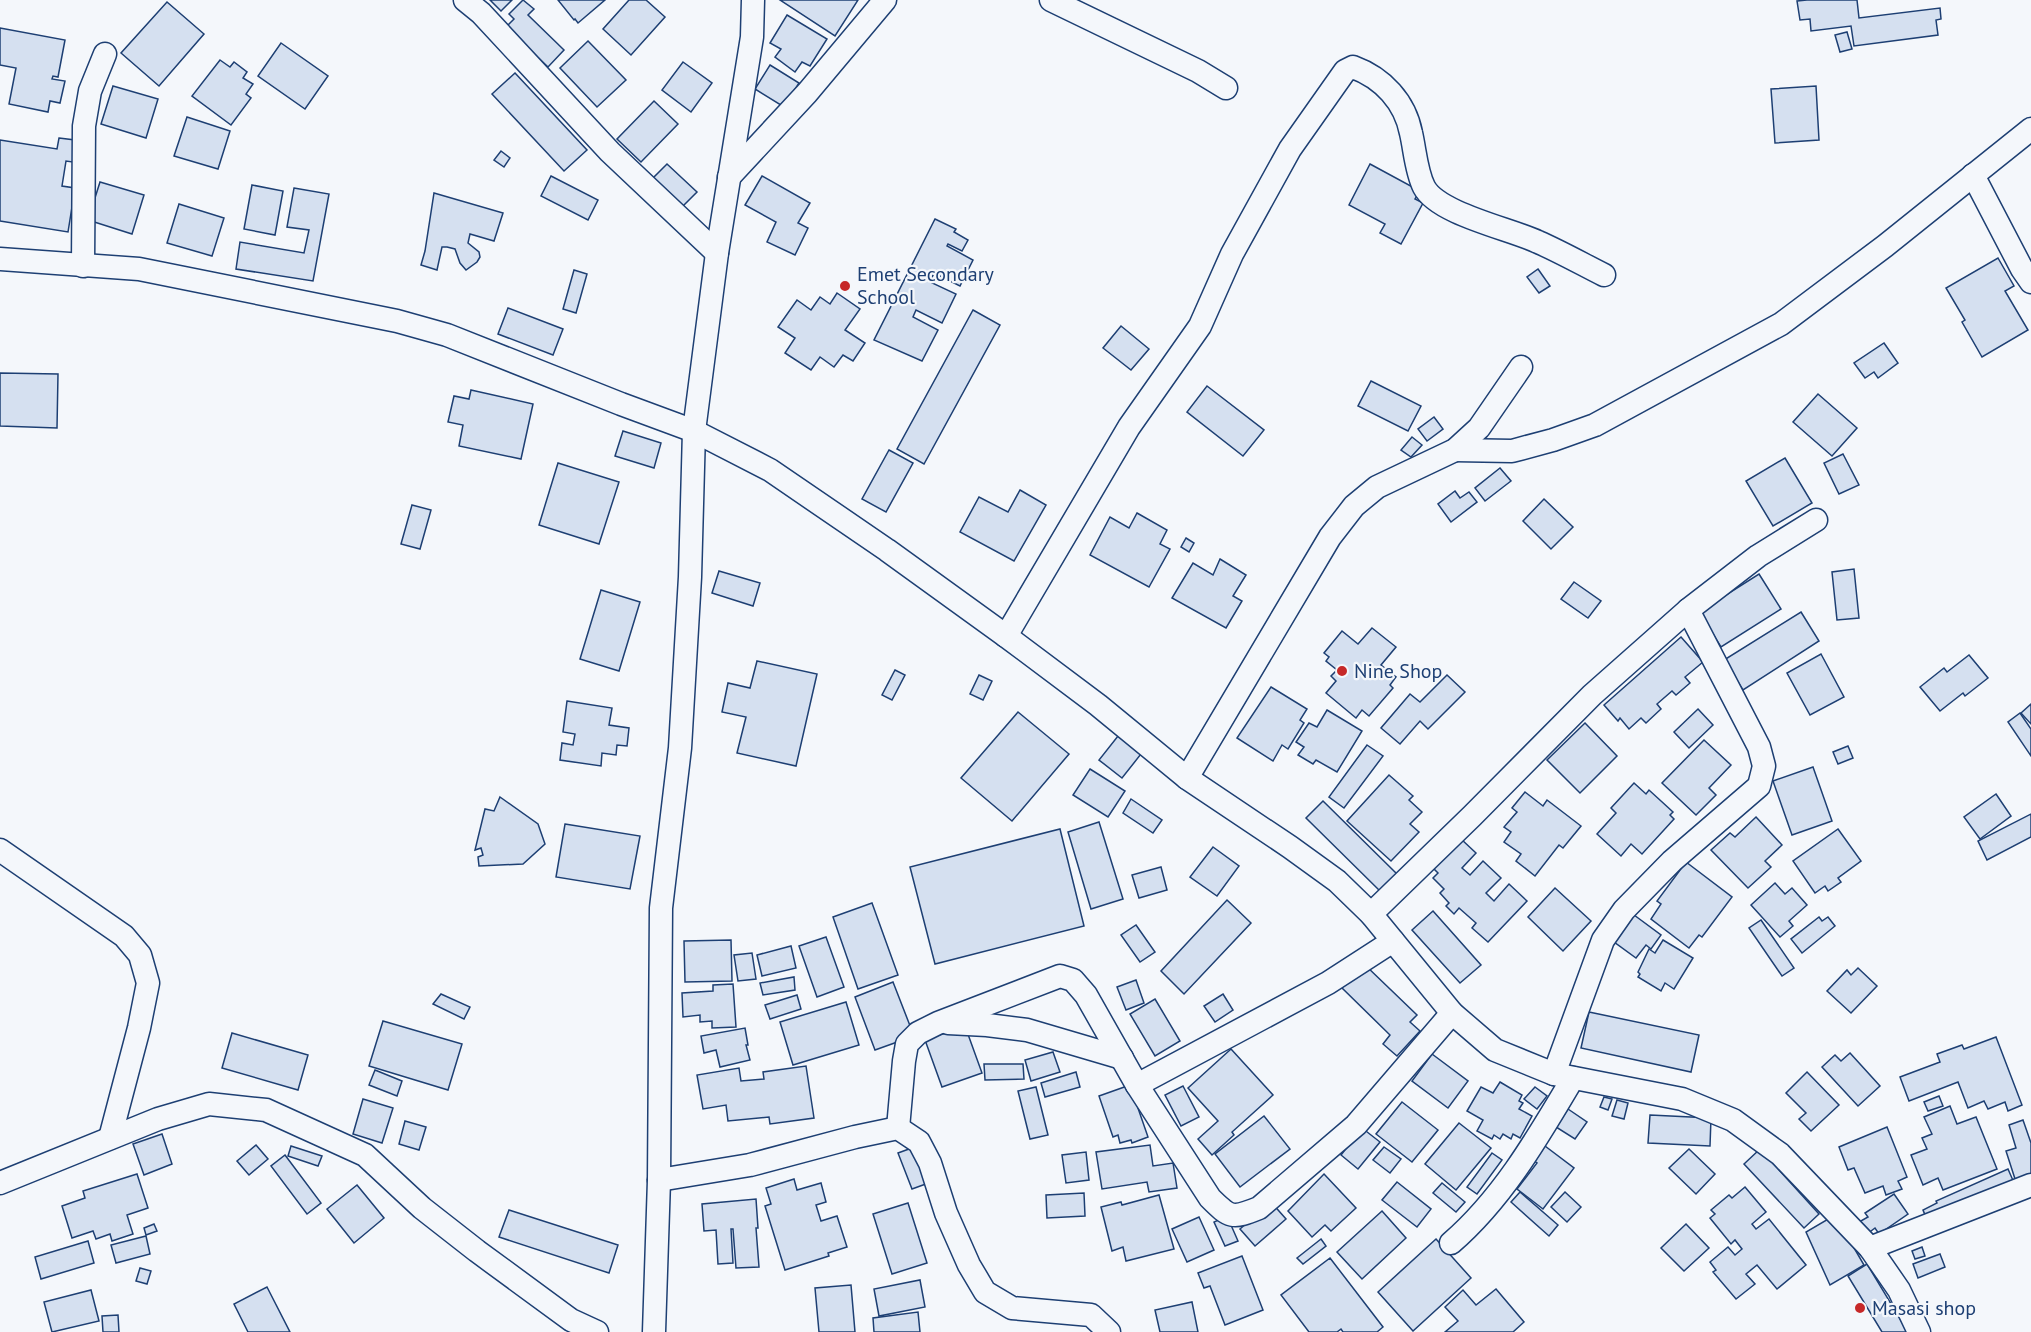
<svg xmlns="http://www.w3.org/2000/svg" width="2031" height="1332" font-family="'PT Sans',sans-serif">
  <style>
    .building { fill: #d5e0f0; stroke: #1d3f73; stroke-width: 1.5 }
    .lines { fill: none; stroke-linecap: round; stroke-linejoin: round }
    .minor-casing { stroke: #1d3f73; stroke-width: 25 }
    .minor { stroke: #f4f7fb; stroke-width: 22 }
    .poi-dot { fill: #c62828; stroke: #f4f7fb; stroke-width: 2 }
    .labels { text-anchor: middle; dominant-baseline: central; stroke-width: 4.5; stroke-linejoin: round; paint-order: stroke }
    .poi-label { font-size: 20px; fill: #1d3f73; stroke: #f4f7fb; text-anchor: start }
  </style>
  <rect width="100%" height="100%" fill="#f4f7fb"/>
  <g class="building">
    <polygon points="490,0 512,0 501,11"/>
    <polygon points="523,0 534,9 528,15 564,50 548,67 506,27 514,19 509,14"/>
    <polygon points="558,0 605,0 578,23 575,19 574,20"/>
    <polygon points="629,0 646,0 665,17 631,55 603,29"/>
    <polygon points="780,0 858,0 835,36"/>
    <polygon points="1807,0 1857,0 1859,18 1940,8 1941,19 1936,20 1938,35 1854,46 1851,26 1811,31 1810,19 1800,20 1797,1"/>
    <polygon points="167,2 204,34 159,86 121,53"/>
    <polygon points="787,15 827,39 810,66 802,62 795,72 775,57 781,49 770,43"/>
    <polygon points="0,28 65,40 58,77 53,76 52,79 65,81 60,103 50,101 48,112 9,104 16,68 0,65"/>
    <polygon points="1847,32 1852,49 1840,52 1835,35"/>
    <polygon points="588,41 626,80 597,107 560,68"/>
    <polygon points="281,43 328,76 305,109 258,76"/>
    <polygon points="220,60 230,67 234,62 247,72 243,78 253,84 246,94 251,98 231,125 192,96"/>
    <polygon points="683,62 712,83 691,112 662,90"/>
    <polygon points="770,65 799,83 784,107 755,89"/>
    <polygon points="515,73 587,150 564,171 492,94"/>
    <polygon points="113,86 158,99 146,138 101,124"/>
    <polygon points="1816,86 1819,140 1775,143 1771,89"/>
    <polygon points="654,101 678,124 641,162 617,139"/>
    <polygon points="187,117 230,131 218,169 174,156"/>
    <polygon points="59,138 83,141 80,163 66,161 62,186 75,188 68,232 0,221 0,140 57,149"/>
    <polygon points="501,151 510,158 504,167 494,160"/>
    <polygon points="667,164 697,192 683,206 653,178"/>
    <polygon points="1370,164 1420,191 1415,199 1423,203 1401,244 1380,233 1385,224 1349,205"/>
    <polygon points="551,176 598,200 588,220 541,196"/>
    <polygon points="762,176 810,203 798,223 808,228 795,255 767,242 776,222 745,205"/>
    <polygon points="100,182 144,195 132,234 88,220"/>
    <polygon points="252,185 283,191 275,235 244,229"/>
    <polygon points="294,188 329,194 313,281 236,269 240,242 304,253 309,230 287,227"/>
    <polygon points="434,193 503,213 494,241 470,234 468,243 479,252 480,257 477,262 466,270 460,263 455,249 447,247 442,247 437,270 421,265 425,251"/>
    <polygon points="179,204 224,218 212,256 167,243"/>
    <polygon points="935,219 956,229 954,232 968,240 962,251 948,244 947,246 973,260 960,286 934,273 930,282 956,294 942,323 916,310 913,317 938,330 922,361 874,340"/>
    <polygon points="1998,258 2014,286 2005,291 2028,330 1982,357 1962,322 1965,320 1946,288"/>
    <polygon points="1538,269 1550,286 1539,293 1527,277"/>
    <polygon points="574,270 587,274 576,313 563,309"/>
    <polygon points="837,293 860,309 845,330 865,343 853,361 843,355 834,367 820,357 811,370 785,353 795,338 778,327 797,300 811,310 820,297 830,304"/>
    <polygon points="508,308 563,329 553,355 498,334"/>
    <polygon points="973,310 1000,325 924,464 897,449"/>
    <polygon points="1121,326 1149,349 1131,370 1103,348"/>
    <polygon points="1884,343 1898,363 1878,378 1874,372 1865,378 1854,363"/>
    <polygon points="0,373 58,374 57,428 0,426"/>
    <polygon points="1371,381 1421,406 1408,431 1358,406"/>
    <polygon points="1207,386 1264,430 1243,456 1187,412"/>
    <polygon points="471,390 533,404 521,459 459,446 463,425 448,422 454,396 469,399"/>
    <polygon points="1818,394 1857,428 1832,456 1793,422"/>
    <polygon points="1434,417 1443,429 1427,441 1418,429"/>
    <polygon points="623,431 661,443 654,468 615,456"/>
    <polygon points="1412,437 1422,445 1411,457 1401,450"/>
    <polygon points="889,450 913,463 886,512 862,499"/>
    <polygon points="1843,454 1859,485 1839,494 1824,463"/>
    <polygon points="1785,458 1812,503 1773,526 1746,481"/>
    <polygon points="558,463 619,482 599,544 539,525"/>
    <polygon points="1500,468 1511,481 1485,501 1475,488"/>
    <polygon points="1020,490 1046,505 1014,561 960,532 979,497 1008,512"/>
    <polygon points="1455,491 1460,498 1469,492 1477,502 1451,522 1438,504"/>
    <polygon points="1544,499 1573,527 1551,549 1523,521"/>
    <polygon points="412,505 431,510 420,549 401,544"/>
    <polygon points="1137,513 1167,530 1160,544 1170,549 1149,587 1090,555 1110,517 1129,528"/>
    <polygon points="1186,538 1194,543 1189,552 1181,547"/>
    <polygon points="1220,559 1246,575 1233,596 1242,601 1226,628 1172,598 1193,563 1213,575"/>
    <polygon points="1854,569 1859,618 1837,620 1832,572"/>
    <polygon points="719,571 760,583 753,606 712,593"/>
    <polygon points="1759,574 1781,609 1721,647 1699,612"/>
    <polygon points="1574,582 1601,601 1588,618 1561,599"/>
    <polygon points="601,590 640,602 619,671 580,659"/>
    <polygon points="1801,612 1819,641 1743,690 1724,660"/>
    <polygon points="1372,628 1396,647 1381,665 1396,677 1390,685 1393,688 1369,716 1362,710 1356,718 1326,693 1336,681 1331,676 1337,670 1326,661 1329,657 1324,653 1342,631 1358,644"/>
    <polygon points="1681,637 1703,662 1685,677 1690,683 1676,695 1672,691 1657,704 1661,709 1646,723 1641,718 1629,729 1620,718 1618,721 1604,705"/>
    <polygon points="1821,654 1844,697 1810,715 1787,673"/>
    <polygon points="1969,655 1988,678 1965,696 1963,693 1940,711 1920,687 1944,668 1947,672"/>
    <polygon points="757,661 817,674 796,766 737,753 746,717 722,712 728,683 750,688"/>
    <polygon points="895,670 905,675 892,700 882,695"/>
    <polygon points="979,675 992,681 983,700 970,694"/>
    <polygon points="1447,675 1465,692 1428,729 1420,721 1400,744 1381,728 1410,694 1420,702"/>
    <polygon points="1271,687 1307,709 1300,720 1304,723 1288,749 1282,745 1273,761 1237,738"/>
    <polygon points="567,701 612,708 609,725 629,728 627,746 617,745 616,755 602,753 601,766 560,760 562,743 573,745 575,734 563,732"/>
    <polygon points="2031,704 2031,724 2021,713"/>
    <polygon points="1698,709 1713,725 1689,748 1674,732"/>
    <polygon points="1327,710 1362,731 1337,772 1316,760 1313,764 1298,755 1304,747 1296,742 1309,723 1317,727"/>
    <polygon points="1018,712 1069,754 1012,821 961,778"/>
    <polygon points="2020,713 2031,729 2031,756 2008,722"/>
    <polygon points="1585,723 1617,756 1580,793 1547,760"/>
    <polygon points="1118,736 1141,754 1122,778 1099,760"/>
    <polygon points="1704,740 1731,765 1709,788 1716,795 1696,815 1662,783"/>
    <polygon points="1367,745 1383,756 1344,808 1329,797"/>
    <polygon points="1848,746 1853,758 1838,764 1833,752"/>
    <polygon points="1813,767 1832,821 1792,835 1773,781"/>
    <polygon points="1090,769 1125,791 1108,817 1073,795"/>
    <polygon points="1389,775 1413,796 1409,800 1422,812 1410,824 1419,832 1391,861 1347,821"/>
    <polygon points="1634,783 1646,794 1649,790 1673,812 1670,815 1674,819 1642,854 1631,844 1621,856 1597,834 1616,813 1611,808"/>
    <polygon points="1525,792 1543,806 1547,800 1581,826 1563,848 1559,845 1535,876 1516,861 1521,854 1504,842 1511,832 1504,827 1517,812 1512,808"/>
    <polygon points="1996,794 2011,816 1980,839 1964,817"/>
    <polygon points="500,797 538,824 545,844 523,864 479,866 478,857 483,855 481,848 475,850 485,809 494,811"/>
    <polygon points="1131,799 1162,820 1153,833 1123,813"/>
    <polygon points="1323,801 1398,875 1381,892 1306,818"/>
    <polygon points="2031,814 2031,837 1987,860 1978,841"/>
    <polygon points="1756,817 1782,845 1765,861 1771,867 1748,888 1711,850 1730,833 1735,837"/>
    <polygon points="1099,822 1123,899 1091,909 1068,832"/>
    <polygon points="565,824 640,836 630,889 556,877"/>
    <polygon points="1060,829 1084,926 935,964 910,867"/>
    <polygon points="1838,829 1861,861 1838,878 1841,882 1828,891 1825,886 1815,893 1793,861"/>
    <polygon points="1461,839 1476,853 1462,868 1470,875 1483,861 1501,878 1486,893 1494,901 1509,884 1527,901 1488,942 1472,928 1476,923 1459,908 1454,914 1446,906 1449,903 1440,893 1444,889 1433,878 1438,873 1433,868"/>
    <polygon points="1213,847 1239,866 1217,896 1190,877"/>
    <polygon points="1686,862 1732,897 1702,937 1699,935 1689,948 1651,919 1661,904 1657,901"/>
    <polygon points="1161,867 1167,890 1139,898 1132,875"/>
    <polygon points="1775,883 1785,894 1792,888 1807,905 1789,921 1793,926 1780,937 1751,905"/>
    <polygon points="1555,888 1591,921 1563,951 1528,917"/>
    <polygon points="1227,900 1251,923 1184,994 1161,971"/>
    <polygon points="872,903 898,975 858,989 833,917"/>
    <polygon points="1433,911 1481,965 1460,983 1412,930"/>
    <polygon points="1630,912 1661,935 1651,949 1646,945 1636,958 1610,939"/>
    <polygon points="1819,917 1822,921 1828,917 1835,926 1802,953 1791,939"/>
    <polygon points="1761,920 1794,968 1782,976 1749,928"/>
    <polygon points="1136,925 1155,952 1140,962 1121,935"/>
    <polygon points="826,937 844,987 817,997 799,946"/>
    <polygon points="731,940 732,981 685,982 684,941"/>
    <polygon points="1663,940 1693,958 1674,989 1665,983 1661,991 1638,977 1640,974 1638,972 1649,949 1655,953"/>
    <polygon points="791,946 796,968 762,976 757,955"/>
    <polygon points="752,953 756,979 738,981 734,955"/>
    <polygon points="1364,964 1417,1015 1410,1022 1420,1031 1397,1056 1383,1044 1390,1035 1341,987"/>
    <polygon points="1858,968 1877,986 1851,1013 1827,991 1847,970 1851,975"/>
    <polygon points="794,977 795,990 763,995 760,983"/>
    <polygon points="1136,980 1144,1003 1126,1010 1117,987"/>
    <polygon points="893,982 914,1036 875,1050 855,997"/>
    <polygon points="733,984 736,1027 712,1028 712,1021 700,1022 700,1015 683,1017 682,993 713,991 713,985"/>
    <polygon points="441,994 470,1007 464,1019 433,1004"/>
    <polygon points="1223,994 1233,1010 1215,1022 1204,1006"/>
    <polygon points="797,995 801,1009 770,1019 765,1005"/>
    <polygon points="1155,999 1180,1041 1155,1056 1130,1014"/>
    <polygon points="846,1002 859,1045 793,1065 780,1022"/>
    <polygon points="1589,1012 1699,1035 1691,1072 1581,1048"/>
    <polygon points="383,1021 462,1044 448,1090 369,1066"/>
    <polygon points="965,1026 982,1073 942,1087 925,1040"/>
    <polygon points="745,1028 748,1045 746,1045 750,1060 720,1067 716,1050 704,1053 701,1036"/>
    <polygon points="232,1033 308,1055 298,1090 222,1068"/>
    <polygon points="1996,1037 2022,1105 2008,1111 2005,1102 1988,1109 1984,1101 1968,1108 1958,1082 1909,1101 1900,1077 1940,1062 1937,1054 1962,1045 1964,1049"/>
    <polygon points="1231,1049 1273,1095 1232,1132 1234,1135 1212,1155 1198,1139 1218,1121 1188,1088"/>
    <polygon points="1053,1052 1060,1072 1031,1081 1025,1060"/>
    <polygon points="1850,1053 1880,1086 1858,1106 1822,1067 1835,1055 1841,1061"/>
    <polygon points="1432,1054 1468,1081 1448,1108 1412,1081"/>
    <polygon points="984,1064 1023,1064 1024,1079 985,1080"/>
    <polygon points="806,1066 814,1118 770,1124 769,1117 728,1121 726,1105 703,1109 697,1075 739,1068 741,1081 764,1079 763,1072"/>
    <polygon points="375,1070 402,1081 397,1096 369,1085"/>
    <polygon points="1076,1072 1080,1087 1045,1097 1041,1083"/>
    <polygon points="1807,1072 1839,1105 1811,1131 1799,1119 1806,1113 1786,1093"/>
    <polygon points="1500,1082 1522,1095 1519,1101 1523,1103 1519,1109 1532,1116 1520,1138 1513,1134 1511,1139 1503,1134 1500,1139 1494,1135 1492,1139 1477,1131 1483,1120 1467,1111 1481,1087 1493,1093"/>
    <polygon points="1130,1085 1148,1137 1132,1143 1131,1140 1120,1143 1118,1135 1113,1137 1099,1096"/>
    <polygon points="1183,1086 1199,1117 1181,1126 1165,1095"/>
    <polygon points="1036,1087 1048,1135 1030,1139 1018,1091"/>
    <polygon points="1535,1087 1547,1096 1537,1109 1524,1099"/>
    <polygon points="1939,1096 1943,1106 1928,1111 1924,1102"/>
    <polygon points="1604,1097 1612,1099 1608,1110 1600,1107"/>
    <polygon points="363,1099 393,1108 382,1143 353,1134"/>
    <polygon points="1617,1100 1628,1103 1624,1119 1612,1116"/>
    <polygon points="1402,1102 1438,1130 1412,1162 1376,1134"/>
    <polygon points="1950,1106 1957,1124 1976,1117 1997,1169 1943,1190 1938,1178 1923,1185 1911,1155 1927,1149 1922,1138 1932,1134 1924,1117"/>
    <polygon points="1568,1109 1587,1122 1575,1139 1556,1127"/>
    <polygon points="1650,1115 1711,1118 1710,1146 1648,1143"/>
    <polygon points="1264,1116 1290,1149 1240,1187 1215,1154"/>
    <polygon points="2023,1120 2031,1143 2031,1177 2016,1182 2006,1151 2016,1148 2009,1125"/>
    <polygon points="405,1121 426,1127 419,1150 399,1144"/>
    <polygon points="1459,1123 1491,1148 1456,1190 1425,1164"/>
    <polygon points="1887,1127 1907,1177 1898,1181 1902,1189 1886,1195 1883,1186 1865,1193 1854,1168 1848,1170 1839,1147"/>
    <polygon points="1362,1128 1380,1142 1358,1169 1341,1155"/>
    <polygon points="162,1134 172,1164 144,1175 133,1144"/>
    <polygon points="1541,1143 1574,1168 1543,1209 1517,1189 1537,1163 1530,1158"/>
    <polygon points="256,1145 268,1159 249,1175 237,1161"/>
    <polygon points="920,1145 934,1181 912,1189 898,1153"/>
    <polygon points="1150,1145 1153,1166 1173,1163 1177,1188 1149,1192 1147,1182 1102,1189 1096,1152"/>
    <polygon points="291,1146 322,1156 318,1166 288,1156"/>
    <polygon points="1384,1147 1401,1159 1390,1173 1373,1160"/>
    <polygon points="1689,1149 1715,1174 1696,1194 1669,1168"/>
    <polygon points="1760,1149 1819,1214 1804,1228 1744,1164"/>
    <polygon points="1086,1152 1089,1180 1066,1183 1062,1155"/>
    <polygon points="1492,1153 1502,1160 1477,1194 1467,1187"/>
    <polygon points="285,1155 321,1203 307,1214 271,1166"/>
    <polygon points="2008,1169 2015,1185 1928,1222 1923,1210 1937,1203 1936,1201"/>
    <polygon points="137,1174 148,1208 127,1215 133,1234 112,1241 110,1234 96,1239 93,1231 72,1238 62,1206 85,1198 83,1191"/>
    <polygon points="1324,1174 1356,1208 1331,1231 1325,1225 1312,1237 1288,1211"/>
    <polygon points="794,1179 797,1190 821,1183 826,1202 816,1205 821,1221 837,1216 847,1247 828,1253 829,1256 785,1270 765,1206 771,1204 766,1188"/>
    <polygon points="1397,1182 1431,1209 1417,1227 1382,1200"/>
    <polygon points="1442,1183 1465,1202 1456,1212 1433,1193"/>
    <polygon points="357,1185 384,1218 354,1243 327,1209"/>
    <polygon points="1745,1187 1766,1212 1752,1224 1756,1229 1769,1219 1806,1265 1777,1289 1757,1265 1746,1274 1755,1284 1736,1299 1713,1272 1716,1270 1710,1262 1728,1247 1735,1255 1742,1249 1735,1240 1731,1244 1710,1218 1715,1214 1711,1210 1729,1195 1732,1198"/>
    <polygon points="1520,1192 1558,1225 1549,1236 1511,1202"/>
    <polygon points="1565,1192 1581,1207 1567,1222 1551,1207"/>
    <polygon points="1084,1193 1085,1216 1047,1218 1046,1195"/>
    <polygon points="1894,1194 1908,1214 1879,1234 1875,1228 1867,1234 1859,1222 1868,1217 1865,1213"/>
    <polygon points="1159,1195 1174,1249 1126,1261 1123,1247 1112,1251 1101,1207 1121,1202 1122,1205"/>
    <polygon points="756,1199 758,1228 756,1228 759,1267 736,1268 733,1229 731,1229 733,1263 718,1264 716,1230 704,1231 702,1204"/>
    <polygon points="1271,1202 1286,1219 1255,1246 1240,1229"/>
    <polygon points="908,1203 927,1263 892,1274 873,1214"/>
    <polygon points="509,1210 618,1245 609,1273 499,1237"/>
    <polygon points="1382,1211 1406,1238 1362,1279 1337,1252"/>
    <polygon points="1835,1215 1864,1265 1830,1285 1806,1232"/>
    <polygon points="1227,1216 1238,1241 1225,1246 1214,1222"/>
    <polygon points="1199,1217 1214,1250 1187,1262 1172,1229"/>
    <polygon points="154,1224 157,1231 146,1235 144,1228"/>
    <polygon points="1686,1224 1709,1248 1684,1271 1661,1248"/>
    <polygon points="146,1236 150,1254 116,1263 111,1245"/>
    <polygon points="1321,1239 1326,1246 1303,1264 1297,1258"/>
    <polygon points="1436,1239 1471,1278 1413,1331 1378,1292"/>
    <polygon points="88,1241 94,1263 41,1279 35,1257"/>
    <polygon points="1922,1247 1925,1256 1915,1259 1912,1251"/>
    <polygon points="1940,1254 1945,1267 1918,1278 1913,1264"/>
    <polygon points="1242,1256 1263,1310 1225,1325 1210,1286 1204,1288 1198,1273"/>
    <polygon points="1330,1258 1383,1327 1377,1332 1343,1332 1341,1329 1337,1332 1309,1332 1281,1295"/>
    <polygon points="1867,1264 1908,1332 1882,1332 1848,1276"/>
    <polygon points="140,1268 151,1271 147,1284 136,1281"/>
    <polygon points="920,1280 925,1307 879,1316 874,1289"/>
    <polygon points="851,1285 855,1332 819,1332 815,1288"/>
    <polygon points="267,1287 290,1332 248,1332 234,1304"/>
    <polygon points="1496,1289 1524,1322 1513,1332 1445,1332 1458,1321 1445,1307 1463,1290 1476,1305"/>
    <polygon points="91,1290 99,1321 52,1332 44,1302"/>
    <polygon points="1192,1302 1198,1332 1160,1332 1155,1310"/>
    <polygon points="918,1312 920,1332 874,1332 873,1318"/>
    <polygon points="118,1315 119,1332 103,1332 102,1316"/>
  </g>
  <g class="lines">
    <g class="minor-casing">
      <g id="minor">
        <polyline points="465,0 481,13 610,152 717,253"/>
        <polyline points="1051,0 1198,71 1226,88"/>
        <polyline points="1973,175 2022,269 2031,282"/>
        <polyline points="729,177 807,93 885,0"/>
        <polyline points="0,259 139,269 397,321 447,335 621,404 694,431 770,470 887,550 1006,636 1098,705 1187,778 1290,847 1337,881 1371,914 1452,1013 1495,1050 1554,1074 1682,1099 1733,1120 1780,1154 1870,1248 1899,1290 1919,1332"/>
        <polyline points="83,266 84,126 90,91 105,54"/>
        <polyline points="1455,450 1512,451 1553,440 1595,425 1781,324 1885,246 2031,129"/>
        <path d="M1006,636L1129,427L1200,326L1232,254L1290,149L1345,71L1353,67C1383,78 1405,102 1411,133C1415,150 1416,171 1424,187C1438,214 1511,229 1538,242C1561,252 1582,264 1604,275"/>
        <polyline points="1187,778 1330,537 1354,506 1377,487 1455,450 1479,428 1521,367"/>
        <polyline points="0,850 124,936 140,955 148,983 139,1028 110,1138"/>
        <polyline points="1371,914 1472,816 1592,695 1688,610 1758,556 1816,520"/>
        <polyline points="948,1023 987,1025 1027,1030 1122,1058"/>
        <polyline points="1554,1074 1603,940 1624,910 1672,861 1759,786 1764,766 1759,747 1688,610"/>
        <polyline points="1137,1085 1328,983 1393,941"/>
        <path d="M898,1128L904,1061L907,1044L918,1033L938,1023L1060,976L1073,980L1086,995L1137,1085L1210,1198C1230,1218 1232,1219 1259,1208L1356,1125L1452,1013"/>
        <polyline points="659,1180 750,1165 855,1137 898,1128 919,1142 930,1163 946,1213 969,1265 985,1292 1012,1308 1091,1315 1109,1332"/>
        <polyline points="0,1183 158,1119 209,1104 266,1110 365,1155 422,1208 477,1251 571,1320 597,1332"/>
        <path d="M1451,1243C1503,1198 1538,1137 1573,1078"/>
        <polyline points="1870,1248 2031,1185"/>
        <polyline points="654,1332 659,1180 661,908 680,748 690,577 694,431 717,253 752,37 753,0"/>
      </g>
    </g>
    <use href="#minor" class="minor"/>
  </g>
  <g class="poi-dot">
    <circle cx="845" cy="286" r="6"/>
    <circle cx="1342" cy="671" r="6"/>
    <circle cx="1860" cy="1308" r="6"/>
  </g>
  <g class="labels">
    <g class="poi-label">
      <text x="857" y="274">Emet Secondary<tspan x="857" dy="23">School</tspan></text>
      <text x="1354" y="671">Nine Shop</text>
      <text x="1872" y="1308">Masasi shop</text>
    </g>
  </g>
</svg>
